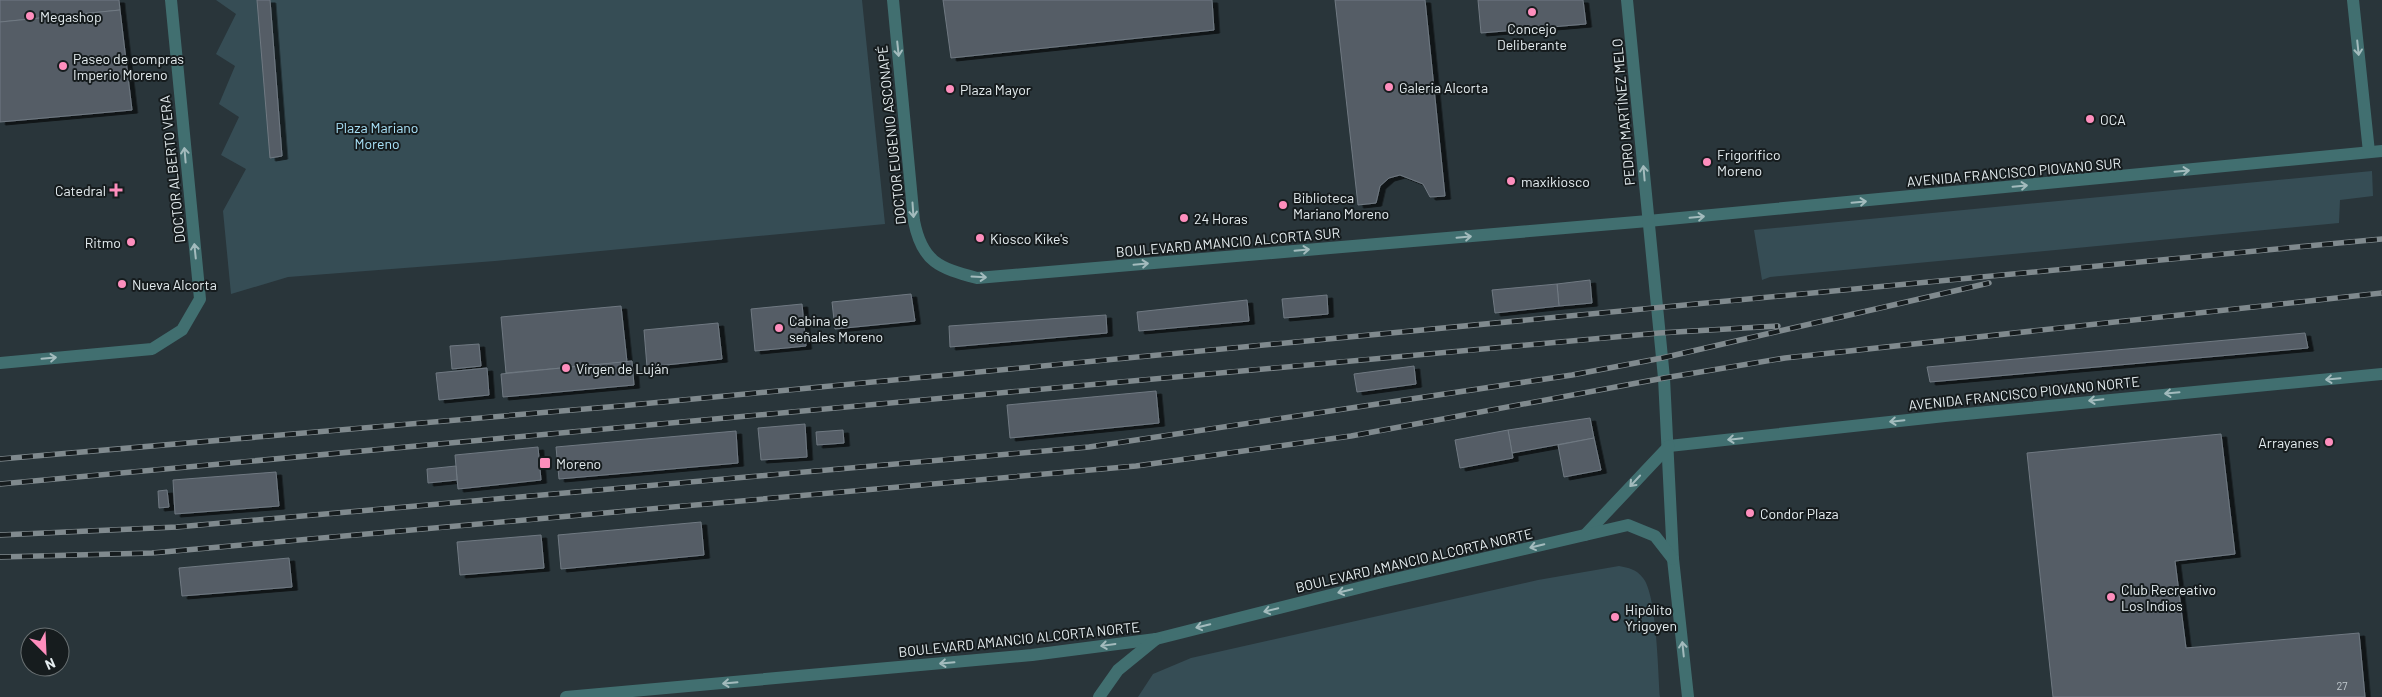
<svg xmlns="http://www.w3.org/2000/svg" width="2382" height="697" font-family="Barlow,sans-serif">
  <style>
    .green { fill: #364d55 }
    .building { fill: #545d66; stroke: #707982; filter: url(#shadow) }
    .lines { fill: none; stroke-linecap: round; stroke-linejoin: round }
    .minor { stroke: #416f70; stroke-width: 12 }
    .rail-casing { stroke: #808a8e; stroke-width: 5.5 }
    .rail { stroke: #161c1e; stroke-width: 4; stroke-dasharray: 11; stroke-linecap: butt }
    .oneway { stroke: #a3bbbd }
    .poi-dot { fill: #fe8ebd; stroke: #161c1e; stroke-width: 2 }
    .labels { text-anchor: middle; dominant-baseline: central; stroke-width: 4; stroke-linejoin: round; paint-order: stroke }
    .number-label { font-size: 11px; fill: #c1c9ce }
    .poi-label { font-size: 14px; fill: #e5edf0; stroke: #161c1e; text-anchor: start }
    .street-label { font-size: 14px; fill: #e5edf0; stroke: #161c1e }
    .park-label { font-size: 14px; fill: #aae3f9; stroke: #161c1e }
  </style>
  <defs>
    <filter id="shadow"><feDropShadow dx="5.5" dy="3" stdDeviation="0" flood-color="#0009"/></filter>
  </defs>
  <rect width="100%" height="100%" fill="#29353a"/>
  <g class="green">
    <polygon points="216,0 862,0 885,224 495,261 288,277 231,294 223,211 246,169 221,155 239,117 219,104 235,66 216,54 236,14"/>
    <polygon points="2372,171 2373,196 2340,200 2339,223 1770,277 1762,280 1754,230"/>
    <path d="M1619,566C1629,568 1636,569 1643,578C1657,595 1658,672 1660,697H1138L1153,674L1191,658L1538,580Z"/>
  </g>
  <g class="building">
    <polygon points="0,0 119,0 120,10 0,22"/>
    <polygon points="257,0 270,0 282,156 270,158"/>
    <polygon points="943,0 1212,0 1214,30 951,58"/>
    <polygon points="1335,0 1425,0 1445,196 1430,197 1423,184 1400,175 1389,178 1380,186 1376,203 1358,205"/>
    <polygon points="1478,0 1583,0 1586,24 1481,33"/>
    <polygon points="120,10 132,110 0,122 0,22"/>
    <polygon points="1590,280 1592,303 1559,306 1557,284"/>
    <polygon points="1557,284 1559,306 1495,313 1492,290"/>
    <polygon points="911,294 915,321 835,329 832,302"/>
    <polygon points="1327,295 1328,314 1284,318 1282,299"/>
    <polygon points="1247,300 1249,321 1139,331 1137,312"/>
    <polygon points="802,304 806,346 755,351 751,309"/>
    <polygon points="621,306 627,362 506,373 501,317"/>
    <polygon points="1106,315 1107,333 950,347 949,326"/>
    <polygon points="718,323 722,359 647,367 644,330"/>
    <polygon points="2305,333 2308,348 1930,382 1927,367"/>
    <polygon points="479,344 481,366 452,369 450,346"/>
    <polygon points="632,361 634,385 503,397 501,374"/>
    <polygon points="1414,366 1416,384 1357,392 1354,374"/>
    <polygon points="487,368 489,395 439,400 436,373"/>
    <polygon points="1156,391 1159,423 1010,438 1007,405"/>
    <polygon points="1590,418 1594,438 1512,453 1508,430"/>
    <polygon points="805,424 807,457 761,460 758,428"/>
    <polygon points="843,430 844,443 817,445 816,432"/>
    <polygon points="1508,430 1513,458 1460,468 1455,440"/>
    <polygon points="736,431 738,463 559,479 556,447"/>
    <polygon points="2221,434 2235,554 2175,561 2186,648 2359,633 2365,697 2053,697 2027,453"/>
    <polygon points="1594,438 1601,470 1564,477 1558,445"/>
    <polygon points="538,447 541,480 458,489 455,455"/>
    <polygon points="456,466 457,480 428,483 427,469"/>
    <polygon points="276,472 279,506 175,514 173,480"/>
    <polygon points="167,490 169,507 159,508 158,491"/>
    <polygon points="701,522 704,555 561,569 558,535"/>
    <polygon points="541,535 544,568 460,575 457,542"/>
    <polygon points="289,558 292,587 182,596 179,568"/>
  </g>
  <g class="lines">
    <g class="minor">
      <path d="M893,0L914,221C922,262 939,268 977,278L1648,221L2382,151"/>
      <polyline points="1627,0 1664,378 1673,559 1688,697"/>
      <polyline points="2353,0 2369,152"/>
      <polyline points="0,363 152,349 182,330 200,299 171,0"/>
      <polyline points="1669,446 1945,416 2382,374"/>
      <polyline points="1585,535 1669,446"/>
      <polyline points="566,697 1032,655 1156,639 1382,582 1628,525 1655,536 1673,559"/>
      <polyline points="1099,697 1118,670 1156,639"/>
    </g>
    <g class="rail-casing">
      <g id="rail">
        <polyline points="0,459 620,406 2382,239"/>
        <polyline points="0,484 1659,333 1778,326"/>
        <polyline points="0,535 177,527 1089,447 1572,375 1662,358 1989,283"/>
        <polyline points="0,557 152,553 1136,466 1351,436 1664,378 1785,358 2382,293"/>
      </g>
    </g>
    <use href="#rail" class="rail"/>
  </g>
  <defs><path id="oneway-shaft" d="M-6 0H5M1.5-3L5.5 0L1.5 3" fill="none" stroke-width="1.6" stroke-linecap="round" stroke-linejoin="round" transform="scale(1.25)"/></defs>
  <g class="oneway">
    <use href="#oneway-shaft" transform="translate(2358 48) rotate(84)"/>
    <use href="#oneway-shaft" transform="translate(898 49) rotate(84)"/>
    <use href="#oneway-shaft" transform="translate(185 155) rotate(-95)"/>
    <use href="#oneway-shaft" transform="translate(2182 171) rotate(-5)"/>
    <use href="#oneway-shaft" transform="translate(1644 173) rotate(-95)"/>
    <use href="#oneway-shaft" transform="translate(2020 186) rotate(-5)"/>
    <use href="#oneway-shaft" transform="translate(1859 202) rotate(-5)"/>
    <use href="#oneway-shaft" transform="translate(913 210) rotate(86)"/>
    <use href="#oneway-shaft" transform="translate(1697 217) rotate(-5)"/>
    <use href="#oneway-shaft" transform="translate(1464 237) rotate(-5)"/>
    <use href="#oneway-shaft" transform="translate(1302 250) rotate(-5)"/>
    <use href="#oneway-shaft" transform="translate(195 251) rotate(-96)"/>
    <use href="#oneway-shaft" transform="translate(1141 264) rotate(-5)"/>
    <use href="#oneway-shaft" transform="translate(979 277) rotate(3)"/>
    <use href="#oneway-shaft" transform="translate(49 358) rotate(-5)"/>
    <use href="#oneway-shaft" transform="translate(2333 379) rotate(175)"/>
    <use href="#oneway-shaft" transform="translate(2172 393) rotate(175)"/>
    <use href="#oneway-shaft" transform="translate(2096 400) rotate(174)"/>
    <use href="#oneway-shaft" transform="translate(1897 421) rotate(174)"/>
    <use href="#oneway-shaft" transform="translate(1735 439) rotate(174)"/>
    <use href="#oneway-shaft" transform="translate(1635 481) rotate(133)"/>
    <use href="#oneway-shaft" transform="translate(1537 546) rotate(167)"/>
    <use href="#oneway-shaft" transform="translate(1345 591) rotate(166)"/>
    <use href="#oneway-shaft" transform="translate(1271 610) rotate(166)"/>
    <use href="#oneway-shaft" transform="translate(1203 626) rotate(166)"/>
    <use href="#oneway-shaft" transform="translate(1108 645) rotate(172)"/>
    <use href="#oneway-shaft" transform="translate(1683 649) rotate(-96)"/>
    <use href="#oneway-shaft" transform="translate(947 663) rotate(175)"/>
    <use href="#oneway-shaft" transform="translate(730 683) rotate(175)"/>
  </g>
  <g class="poi-dot">
    <circle cx="1532" cy="12" r="5"/>
    <circle cx="30" cy="16" r="5"/>
    <circle cx="63" cy="66" r="5"/>
    <circle cx="1389" cy="87" r="5"/>
    <circle cx="950" cy="89" r="5"/>
    <circle cx="2090" cy="119" r="5"/>
    <circle cx="1707" cy="162" r="5"/>
    <circle cx="1511" cy="181" r="5"/>
    <path d="M113.5 182.5h5v5h5v5h-5v5h-5v-5h-5v-5h5z"/>
    <circle cx="1283" cy="205" r="5"/>
    <circle cx="1184" cy="218" r="5"/>
    <circle cx="980" cy="238" r="5"/>
    <circle cx="131" cy="242" r="5"/>
    <circle cx="122" cy="284" r="5"/>
    <circle cx="779" cy="328" r="5"/>
    <circle cx="566" cy="368" r="5"/>
    <circle cx="2329" cy="442" r="5"/>
    <rect x="539" y="457" width="12" height="12" rx="2.5"/>
    <circle cx="1750" cy="513" r="5"/>
    <circle cx="2111" cy="597" r="5"/>
    <circle cx="1615" cy="617" r="5"/>
  </g>
  <g class="labels">
    <g class="number-label">
      <text x="2342" y="685">27</text>
    </g>
    <g class="poi-label">
      <text x="40" y="16">Megashop</text>
      <text x="1532" y="28" text-anchor="middle">Concejo<tspan x="1532" dy="16">Deliberante</tspan></text>
      <text x="73" y="58">Paseo de compras<tspan x="73" dy="16">Imperio Moreno</tspan></text>
      <text x="1399" y="87">Galeria Alcorta</text>
      <text x="960" y="89">Plaza Mayor</text>
      <text x="2100" y="119">OCA</text>
      <text x="1717" y="154">Frigorifico<tspan x="1717" dy="16">Moreno</tspan></text>
      <text x="1521" y="181">maxikiosco</text>
      <text x="106" y="190" text-anchor="end">Catedral</text>
      <text x="1293" y="197">Biblioteca<tspan x="1293" dy="16">Mariano Moreno</tspan></text>
      <text x="1194" y="218">24 Horas</text>
      <text x="990" y="238">Kiosco Kike's</text>
      <text x="121" y="242" text-anchor="end">Ritmo</text>
      <text x="132" y="284">Nueva Alcorta</text>
      <text x="789" y="320">Cabina de<tspan x="789" dy="16">señales Moreno</tspan></text>
      <text x="576" y="368">Vírgen de Luján</text>
      <text x="2319" y="442" text-anchor="end">Arrayanes</text>
      <text x="556" y="463">Moreno</text>
      <text x="1760" y="513">Condor Plaza</text>
      <text x="2121" y="589">Club Recreativo<tspan x="2121" dy="16">Los Indios</tspan></text>
      <text x="1625" y="609">Hipólito<tspan x="1625" dy="16">Yrigoyen</tspan></text>
    </g>
    <g class="street-label">
      <text transform="translate(1623 112) rotate(-95)">PEDRO MARTÍNEZ MELO</text>
      <text transform="translate(891 135) rotate(-96)">DOCTOR EUGENIO ASCONAPÉ</text>
      <text transform="translate(172 169) rotate(-96)">DOCTOR ALBERTO VERA</text>
      <text transform="translate(2014 172) rotate(-5)">AVENIDA FRANCISCO PIOVANO SUR</text>
      <text transform="translate(1228 242) rotate(-5)">BOULEVARD AMANCIO ALCORTA SUR</text>
      <text transform="translate(2024 393) rotate(-6)">AVENIDA FRANCISCO PIOVANO NORTE</text>
      <text transform="translate(1414 560) rotate(-13)">BOULEVARD AMANCIO ALCORTA NORTE</text>
      <text transform="translate(1019 639) rotate(-6)">BOULEVARD AMANCIO ALCORTA NORTE</text>
    </g>
    <g class="park-label">
      <text x="377" y="127">Plaza Mariano<tspan x="377" dy="16">Moreno</tspan></text>
    </g>
  </g>
  <g transform="translate(45 652) rotate(156)"><circle r="24" fill="#161c1e" stroke="#697072"/>
  <path d="M0-4L9 19L0 12L-9 19Z" fill="#fe8ebd"/>
  <text y="-8" font-size="14" font-weight="bold" text-anchor="middle" fill="#e5edf0">N</text>
  </g>
</svg>
